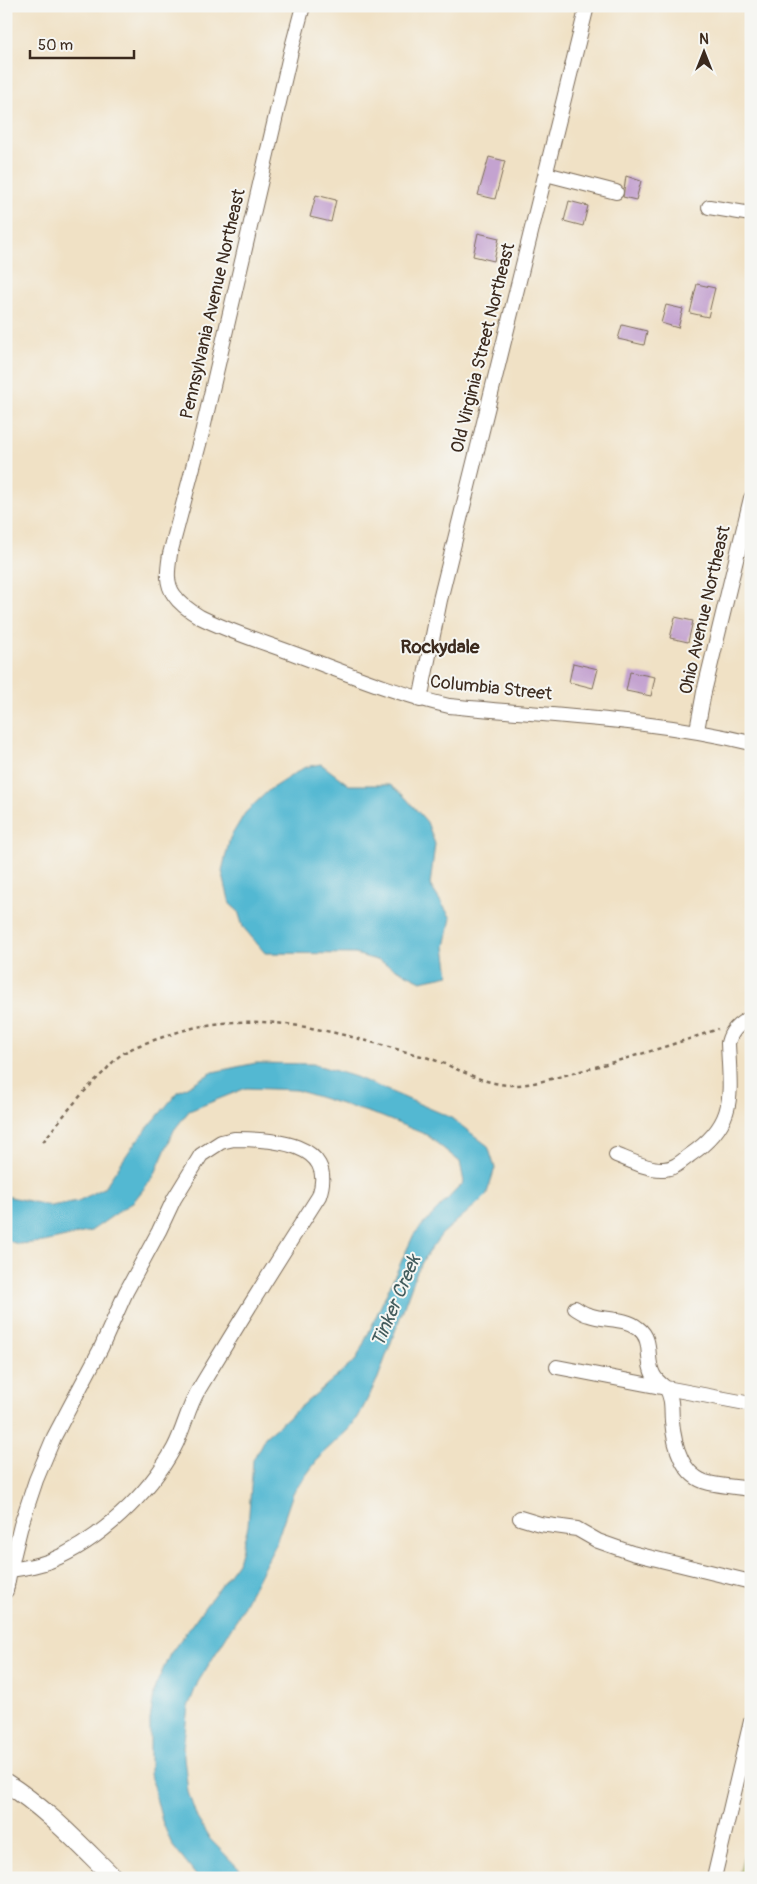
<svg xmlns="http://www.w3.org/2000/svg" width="757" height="1884" font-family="Pangolin,sans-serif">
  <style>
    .green { fill: #b2c264; stroke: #767641 }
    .water { fill: #53b8d2; stroke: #477178 }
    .building { fill: #c4a3d0 }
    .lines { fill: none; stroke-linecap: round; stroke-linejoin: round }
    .minor-casing { stroke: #7a6a58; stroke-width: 16 }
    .major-casing { stroke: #7a6a58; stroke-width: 20 }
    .path { stroke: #7a6a58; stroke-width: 2.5; stroke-dasharray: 4 4; stroke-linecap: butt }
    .minor { stroke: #fff; stroke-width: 14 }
    .major { stroke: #fff; stroke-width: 18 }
    .labels { text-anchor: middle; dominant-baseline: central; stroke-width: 4; stroke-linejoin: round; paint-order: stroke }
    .street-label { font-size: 18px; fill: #3b2a1e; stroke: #f6f6f2 }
    .neighbourhood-label { font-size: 19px; font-weight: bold; fill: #3b2a1e; stroke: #f6f6f2 }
    .water-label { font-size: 19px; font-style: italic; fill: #435c5d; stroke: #f6f6f2 }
  </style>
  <rect width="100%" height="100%" fill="#f6f6f2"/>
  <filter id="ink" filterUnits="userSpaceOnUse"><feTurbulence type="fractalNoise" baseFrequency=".02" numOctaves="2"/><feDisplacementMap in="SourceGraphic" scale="10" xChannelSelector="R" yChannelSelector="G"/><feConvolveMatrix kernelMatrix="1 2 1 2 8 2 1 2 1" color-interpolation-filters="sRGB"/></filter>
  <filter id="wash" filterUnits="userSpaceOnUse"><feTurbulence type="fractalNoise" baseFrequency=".0096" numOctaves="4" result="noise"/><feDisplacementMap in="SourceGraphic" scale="20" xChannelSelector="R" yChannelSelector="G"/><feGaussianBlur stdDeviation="1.12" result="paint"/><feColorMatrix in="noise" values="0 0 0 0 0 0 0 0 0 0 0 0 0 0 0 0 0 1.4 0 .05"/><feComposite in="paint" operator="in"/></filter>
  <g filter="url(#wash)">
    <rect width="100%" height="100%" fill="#f0e1c5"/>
    <polygon class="green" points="751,1829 751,1878 738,1878"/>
    <g class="water">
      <polygon points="321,764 349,785 390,785 404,796 427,822 435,844 430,885 451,918 445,947 449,975 421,981 380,961 355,954 265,953 243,927 238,911 230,904 222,871 230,838 245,813 269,790 305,767"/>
      <polygon points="256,1063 313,1064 356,1077 450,1117 488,1146 495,1168 486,1196 442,1234 427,1254 417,1271 378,1378 363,1408 350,1428 321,1455 293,1493 275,1546 234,1624 198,1682 188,1707 183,1748 188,1792 197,1818 210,1839 248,1878 198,1878 172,1845 162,1821 150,1774 150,1720 155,1687 170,1654 238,1562 248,1526 253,1460 265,1437 356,1360 414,1234 464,1182 460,1162 427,1135 380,1116 296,1090 246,1088 189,1111 174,1130 154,1176 134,1201 91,1231 44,1242 18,1244 6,1240 6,1196 51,1206 78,1201 104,1188 134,1144 178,1092 213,1072"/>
    </g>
    <g id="blocks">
      <g class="building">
        <polygon points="489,157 505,161 495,199 478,195"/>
        <polygon points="626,176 641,181 636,200 623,197"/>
        <polygon points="316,195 336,200 331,222 310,217"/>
        <polygon points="569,201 588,206 583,226 564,221"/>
        <polygon points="478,233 499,238 494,261 473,256"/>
        <polygon points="697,284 715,288 708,317 690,313"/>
        <polygon points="666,305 683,309 678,328 661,323"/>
        <polygon points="622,325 647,331 644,345 618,339"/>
        <polygon points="675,617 693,621 688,642 670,638"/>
        <polygon points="573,663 598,669 593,688 569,682"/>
        <polygon points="630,672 655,677 651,696 626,691"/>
      </g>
    </g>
  </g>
  <g filter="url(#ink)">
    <use href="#blocks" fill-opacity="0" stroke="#7a6a58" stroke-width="1"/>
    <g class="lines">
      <g class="minor-casing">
        <g id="minor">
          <path d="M303,6L291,51L202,433L170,554C168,568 165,583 174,595C180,604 190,611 200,617C230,632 263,642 295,654C346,673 396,694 449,706C550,716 652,719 751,743"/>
          <polyline points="546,174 616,192"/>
          <polyline points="709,207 751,214"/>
          <polyline points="420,700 440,600 587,6"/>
          <polyline points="697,730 704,692 751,498"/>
          <path d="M234,1139C270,1139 338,1142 319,1196C278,1260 238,1324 199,1389C188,1407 184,1429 174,1448C149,1494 99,1541 50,1561C37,1566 24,1568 10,1570L21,1525L36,1480L54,1437L101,1348L126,1292L159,1231L174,1199L201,1155L221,1142Z"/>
          <path d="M616,1155C630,1160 648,1170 663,1169C674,1169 682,1161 690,1155C738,1122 730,1095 728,1043C731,1030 739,1023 751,1018"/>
          <path d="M575,1308C580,1311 584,1314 589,1315C605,1321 625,1317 638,1328C654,1340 645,1359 653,1374C656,1381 661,1384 666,1388L751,1404"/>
          <path d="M557,1367L666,1388C673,1399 671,1409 672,1421C674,1445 682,1477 709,1483C722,1486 737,1487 751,1489"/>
          <polyline points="520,1518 540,1524 577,1529 598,1541 632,1553 751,1582"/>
          <polyline points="6,1591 10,1570"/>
          <polyline points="714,1878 751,1721"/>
        </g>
      </g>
      <g class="major-casing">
        <path id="major" d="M6,1783C47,1809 80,1845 114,1878"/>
      </g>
      <path class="path" d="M43,1142C62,1117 82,1092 105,1071C110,1065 115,1059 121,1055C133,1046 149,1042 163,1037C254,1003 336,1033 425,1057C454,1065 479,1084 510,1085C531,1086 553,1078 573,1073C622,1060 670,1046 718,1029"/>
      <use href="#minor" class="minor"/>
      <use href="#major" class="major"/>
    </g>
  </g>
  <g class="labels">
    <g class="street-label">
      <text transform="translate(213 304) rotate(-77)">Pennsylvania Avenue Northeast</text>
      <text transform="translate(483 348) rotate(-76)">Old Virginia Street Northeast</text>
      <text transform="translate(705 610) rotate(-77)">Ohio Avenue Northeast</text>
      <text transform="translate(491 688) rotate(6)">Columbia Street</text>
    </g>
    <g class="neighbourhood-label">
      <text x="440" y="647">Rockydale</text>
    </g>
    <g class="water-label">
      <text transform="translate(396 1301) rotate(-67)">Tinker Creek</text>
    </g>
  </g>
  <rect width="757" height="1884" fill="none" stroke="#f6f6f2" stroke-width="25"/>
  <g transform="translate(704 52)" stroke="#f6f6f2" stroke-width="4" paint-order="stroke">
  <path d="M0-4L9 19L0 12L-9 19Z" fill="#3b2a1e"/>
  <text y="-8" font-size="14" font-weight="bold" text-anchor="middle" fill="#3b2a1e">N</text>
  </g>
  <path d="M30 50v8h104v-8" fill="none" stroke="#3b2a1e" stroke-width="2.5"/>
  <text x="38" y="50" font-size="15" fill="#3b2a1e" stroke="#f6f6f2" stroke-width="4" paint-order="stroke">50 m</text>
</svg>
